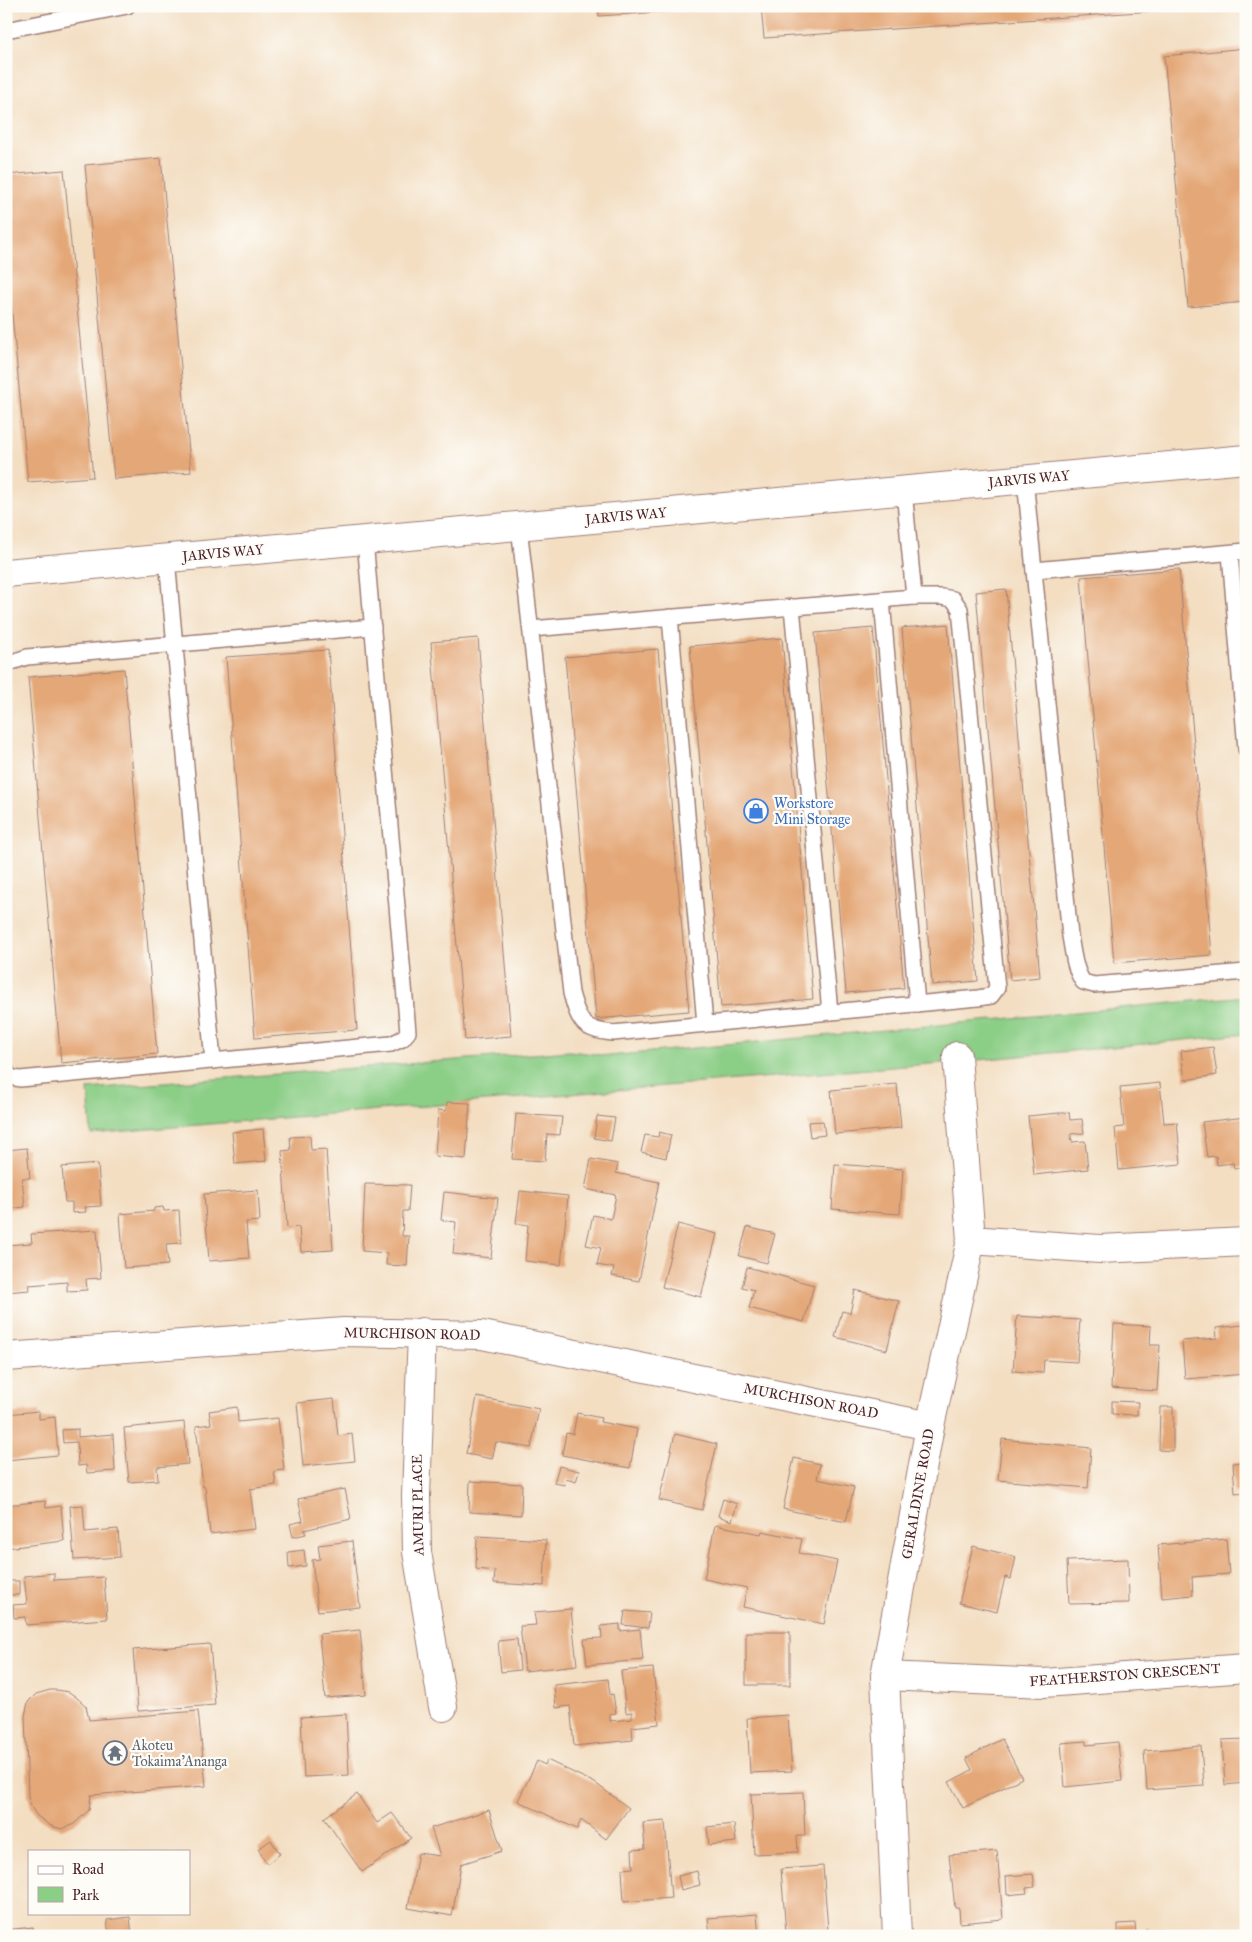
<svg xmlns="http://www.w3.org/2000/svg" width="1252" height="1942" font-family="'IM FELL Great Primer',serif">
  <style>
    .green { fill: #8bce86; stroke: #6a7658 }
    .building { fill: #e4a777 }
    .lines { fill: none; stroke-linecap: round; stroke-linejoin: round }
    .service-casing { stroke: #9e7e76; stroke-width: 18 }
    .minor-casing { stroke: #9e7e76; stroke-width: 30 }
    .service { stroke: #fff; stroke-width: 15 }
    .minor { stroke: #fff; stroke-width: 28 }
    .labels { text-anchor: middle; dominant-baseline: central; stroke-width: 4.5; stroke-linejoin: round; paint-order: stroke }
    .street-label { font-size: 14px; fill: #4a1f2b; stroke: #fdfcf7 }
    .shop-label { font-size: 14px; fill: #366cbe; stroke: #fdfcf7; text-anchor: start }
    .worship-label { font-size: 14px; fill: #5b616d; stroke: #fdfcf7; text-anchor: start }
  </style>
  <rect width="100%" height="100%" fill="#fdfcf7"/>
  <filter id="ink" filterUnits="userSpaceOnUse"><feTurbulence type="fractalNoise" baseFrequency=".02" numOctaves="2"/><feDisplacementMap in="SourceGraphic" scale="10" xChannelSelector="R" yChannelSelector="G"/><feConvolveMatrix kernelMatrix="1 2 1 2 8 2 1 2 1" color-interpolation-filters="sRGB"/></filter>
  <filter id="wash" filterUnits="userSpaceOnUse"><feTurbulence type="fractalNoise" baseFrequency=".0096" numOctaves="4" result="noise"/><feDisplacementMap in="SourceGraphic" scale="20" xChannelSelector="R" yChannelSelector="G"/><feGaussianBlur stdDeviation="1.12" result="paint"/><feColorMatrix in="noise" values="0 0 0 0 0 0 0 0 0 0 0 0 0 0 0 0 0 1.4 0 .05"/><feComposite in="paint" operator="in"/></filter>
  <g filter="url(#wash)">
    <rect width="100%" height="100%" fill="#f3dec2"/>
    <polygon class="green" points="1246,996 1246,1034 989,1059 91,1134 88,1089 570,1051 609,1056"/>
    <g id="blocks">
      <g class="building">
        <polygon points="598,6 720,6 720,8 599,16"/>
        <polygon points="761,6 1197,6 1197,8 764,38"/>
        <polygon points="1246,48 1246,302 1188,307 1164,56"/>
        <polygon points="161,158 191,472 114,479 85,165"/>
        <polygon points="64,170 93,477 28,482 6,251 6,175"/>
        <polygon points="1179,569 1212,955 1114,963 1081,577"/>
        <polygon points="1006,589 1040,977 1010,980 976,592"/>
        <polygon points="948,624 978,981 932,985 902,628"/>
        <polygon points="873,628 904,988 846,993 815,633"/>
        <polygon points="478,638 511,1036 465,1040 431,642"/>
        <polygon points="782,638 813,999 721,1007 690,646"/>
        <polygon points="658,649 689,1011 596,1019 565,657"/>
        <polygon points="328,650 357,1030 255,1038 226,657"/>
        <polygon points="124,669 157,1054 61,1063 28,677"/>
        <polygon points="1213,1047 1217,1075 1185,1080 1181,1051"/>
        <polygon points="1160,1083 1164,1123 1177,1122 1181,1164 1119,1170 1115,1128 1124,1127 1120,1087"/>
        <polygon points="897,1084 901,1128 835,1134 831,1090"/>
        <polygon points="447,1102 470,1103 466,1159 435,1156 438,1110 446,1111"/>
        <polygon points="1069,1112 1070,1120 1082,1119 1084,1133 1071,1134 1072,1142 1085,1141 1088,1169 1034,1175 1028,1116"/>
        <polygon points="516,1114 562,1117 560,1135 547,1134 545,1161 512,1159"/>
        <polygon points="597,1116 615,1118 611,1141 594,1138"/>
        <polygon points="1246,1117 1246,1167 1234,1168 1233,1163 1217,1165 1216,1156 1207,1157 1202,1122"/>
        <polygon points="823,1121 825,1135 810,1137 808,1122"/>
        <polygon points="263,1129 266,1161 235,1164 232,1132"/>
        <polygon points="659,1132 671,1135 666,1158 641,1152 645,1135 658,1137"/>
        <polygon points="310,1136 311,1150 326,1149 333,1250 301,1252 299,1227 287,1228 282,1151 291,1150 290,1137"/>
        <polygon points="27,1148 30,1178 22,1178 25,1207 6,1209 6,1150"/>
        <polygon points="591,1159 618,1164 616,1173 659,1182 639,1281 612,1276 614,1268 597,1265 601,1248 586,1245 593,1215 611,1219 616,1195 585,1189"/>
        <polygon points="98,1164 101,1206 85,1207 86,1212 72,1213 72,1202 65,1202 62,1167"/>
        <polygon points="835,1164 903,1169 900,1214 832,1209"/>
        <polygon points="365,1184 410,1185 408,1211 403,1211 402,1236 409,1236 407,1266 386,1265 387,1253 362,1251"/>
        <polygon points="258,1190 260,1221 246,1222 249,1258 209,1261 204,1194"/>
        <polygon points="520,1191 568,1196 561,1265 525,1261 528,1225 516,1223"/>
        <polygon points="444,1192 498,1198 491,1258 453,1254 456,1222 441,1220"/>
        <polygon points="163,1207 164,1211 179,1210 181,1243 166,1244 168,1265 124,1268 120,1214 154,1211 154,1208"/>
        <polygon points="678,1224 717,1234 701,1297 662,1287"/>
        <polygon points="747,1227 775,1234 767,1263 739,1256"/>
        <polygon points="97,1230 101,1278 86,1279 87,1290 67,1291 67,1282 29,1285 30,1290 6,1292 6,1245 32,1243 31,1234"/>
        <polygon points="747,1267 814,1285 804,1322 749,1308 754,1290 742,1287"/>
        <polygon points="855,1290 899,1301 887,1350 835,1337 842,1311 850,1313"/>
        <polygon points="1017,1316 1080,1320 1077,1362 1044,1360 1043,1373 1013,1371"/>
        <polygon points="1114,1324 1151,1326 1150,1345 1160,1345 1157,1391 1111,1388"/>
        <polygon points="1243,1325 1246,1374 1185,1379 1182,1341 1217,1338 1216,1328"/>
        <polygon points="477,1397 539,1409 531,1448 496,1442 492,1459 466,1454"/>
        <polygon points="334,1399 338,1436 352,1434 355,1461 303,1466 297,1403"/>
        <polygon points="1112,1401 1138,1402 1137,1415 1112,1414"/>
        <polygon points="237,1407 238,1422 278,1418 284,1470 274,1471 276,1485 250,1489 255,1529 210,1534 205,1487 203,1487 196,1426 211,1424 209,1411"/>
        <polygon points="1160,1407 1173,1407 1173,1451 1159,1450"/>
        <polygon points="39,1411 39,1419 55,1417 58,1455 6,1460 6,1414"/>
        <polygon points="577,1413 601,1418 600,1422 637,1429 630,1468 562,1455 566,1433 573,1434"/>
        <polygon points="184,1422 188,1464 157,1467 158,1480 129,1482 124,1428"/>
        <polygon points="78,1429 78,1437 113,1434 115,1471 87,1473 86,1465 78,1466 77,1442 63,1443 62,1430"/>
        <polygon points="675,1434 717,1444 702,1510 659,1500"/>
        <polygon points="1002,1439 1091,1448 1088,1488 998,1480"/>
        <polygon points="794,1458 820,1464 817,1479 854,1487 846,1522 783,1509"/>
        <polygon points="1246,1462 1246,1492 1235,1493 1233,1463"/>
        <polygon points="559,1466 579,1471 576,1482 566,1479 565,1485 554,1483"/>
        <polygon points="470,1481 522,1484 521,1515 469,1512"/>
        <polygon points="345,1489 351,1519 304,1530 306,1534 293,1537 290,1524 303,1521 298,1499"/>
        <polygon points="723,1499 737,1504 732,1521 718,1516"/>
        <polygon points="45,1501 46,1508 61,1506 64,1541 6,1548 6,1505"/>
        <polygon points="83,1505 85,1532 118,1529 120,1557 74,1560 70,1506"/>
        <polygon points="715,1525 761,1534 762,1531 802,1539 799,1553 837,1561 824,1624 743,1607 747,1588 704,1579"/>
        <polygon points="477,1536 546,1540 544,1586 494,1583 495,1571 476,1569"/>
        <polygon points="1226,1539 1229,1574 1192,1577 1193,1595 1162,1598 1158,1545"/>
        <polygon points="352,1541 360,1607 318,1611 312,1560 320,1559 318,1545"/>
        <polygon points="973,1546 1016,1557 1011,1579 1005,1577 997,1612 959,1603"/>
        <polygon points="304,1550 306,1566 289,1568 288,1552"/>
        <polygon points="1128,1559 1129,1603 1069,1604 1067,1561"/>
        <polygon points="54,1573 54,1580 104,1577 107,1619 26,1625 25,1617 14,1618 13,1605 27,1604 24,1576"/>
        <rect x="6" y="1581" width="13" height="14"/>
        <polygon points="571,1609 577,1665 525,1671 520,1626 536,1625 534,1612"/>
        <polygon points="625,1611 650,1613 648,1628 623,1625"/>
        <polygon points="620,1624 620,1631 640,1629 643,1660 587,1665 584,1639 602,1638 601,1626"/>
        <polygon points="360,1630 366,1695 325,1698 319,1634"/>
        <rect x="746" y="1632" width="44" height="53"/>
        <polygon points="517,1639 520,1670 501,1672 498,1641"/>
        <polygon points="210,1644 215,1705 138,1711 133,1650"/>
        <polygon points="653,1668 659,1724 632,1727 633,1740 574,1746 570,1706 556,1708 554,1685 608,1679 610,1695 613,1694 616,1713 610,1714 610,1721 632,1719 632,1712 626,1713 621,1671"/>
        <polygon points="50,1690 57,1690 69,1692 76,1697 86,1706 89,1720 198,1711 206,1786 91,1795 89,1810 74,1824 62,1829 51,1826 37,1816 31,1807 28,1796 25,1716 28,1702 36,1694"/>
        <polygon points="346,1714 349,1775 304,1777 301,1717"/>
        <polygon points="788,1715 792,1771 750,1773 747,1718"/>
        <polygon points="1002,1739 1022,1778 963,1808 949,1782 972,1770 966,1758"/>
        <polygon points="1246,1739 1246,1783 1225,1785 1222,1740"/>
        <polygon points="1086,1741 1086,1745 1118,1742 1122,1781 1065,1787 1061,1743"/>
        <polygon points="1201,1746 1204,1786 1147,1790 1144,1751"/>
        <polygon points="547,1760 595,1783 629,1808 606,1839 581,1820 577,1829 518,1801 537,1761 545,1765"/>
        <polygon points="803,1792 805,1836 797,1836 798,1852 754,1854 751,1794"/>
        <polygon points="357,1794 377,1823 392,1813 411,1838 362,1872 324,1818"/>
        <polygon points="489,1810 502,1851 461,1864 452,1916 408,1908 418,1853 440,1856 431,1828"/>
        <polygon points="665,1821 671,1898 624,1902 622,1869 633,1868 632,1850 645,1849 643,1823"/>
        <polygon points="734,1824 736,1842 709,1845 707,1827"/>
        <polygon points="271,1840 280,1854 267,1864 258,1849"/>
        <polygon points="997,1851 1003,1919 960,1923 959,1908 955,1908 949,1855"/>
        <polygon points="823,1866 828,1930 786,1933 781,1869"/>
        <polygon points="697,1871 700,1885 681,1890 678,1876"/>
        <polygon points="1033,1874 1035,1887 1026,1888 1027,1893 1007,1895 1006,1876"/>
        <polygon points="757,1914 759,1936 710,1936 708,1918"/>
        <polygon points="130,1917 132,1936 109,1936 107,1920"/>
        <polygon points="1135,1923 1136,1936 1118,1936 1118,1924"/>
        <polygon points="33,1927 34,1936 6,1936 6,1930"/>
        <polygon points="1145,1929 1164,1929 1164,1936 1146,1936"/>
      </g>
    </g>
  </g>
  <g filter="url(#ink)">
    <use href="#blocks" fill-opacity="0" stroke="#9e7e76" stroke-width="1"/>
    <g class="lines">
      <g class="service-casing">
        <g id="service">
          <polyline points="6,30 127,6"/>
          <path d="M1025,479L1070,936C1073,952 1074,968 1083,982L1094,985L1246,972"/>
          <path d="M519,526L571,993C579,1022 582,1030 613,1033L978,998L991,996L997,988L960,609L953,599L942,597H914"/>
          <polyline points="1230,553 1246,749"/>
          <polyline points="167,559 213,1061"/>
          <polyline points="1034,570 1246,551"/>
          <polyline points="882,600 917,1004"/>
          <polyline points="792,607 830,1012"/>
          <polyline points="670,617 705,1024"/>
          <polyline points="531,629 914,597 904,490"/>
          <polyline points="6,664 27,657 373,627"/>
          <polyline points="6,1071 10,1077 20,1079 391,1044 402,1039 408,1032 365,540"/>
        </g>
      </g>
      <g class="minor-casing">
        <g id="minor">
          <polyline points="6,573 1246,459"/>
          <polyline points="971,1240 1100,1249 1246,1242"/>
          <polyline points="422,1332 416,1496 417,1552 443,1707"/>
          <polyline points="6,1357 344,1332 482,1335 930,1426"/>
          <polyline points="885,1676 1044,1683 1246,1668"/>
          <polyline points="897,1936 885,1676 930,1426 971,1240 957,1056"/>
        </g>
      </g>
      <use href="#service" class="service"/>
      <use href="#minor" class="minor"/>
    </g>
  </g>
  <defs>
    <g id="shop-ring" transform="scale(1.25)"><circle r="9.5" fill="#fdfcf7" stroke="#3f7fe0" stroke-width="1.5"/><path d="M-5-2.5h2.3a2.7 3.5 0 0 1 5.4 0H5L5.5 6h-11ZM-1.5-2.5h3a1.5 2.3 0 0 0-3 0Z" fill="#3f7fe0"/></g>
    <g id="temple-ring" transform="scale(1.25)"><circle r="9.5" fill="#fdfcf7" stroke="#6b7280" stroke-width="1.5"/><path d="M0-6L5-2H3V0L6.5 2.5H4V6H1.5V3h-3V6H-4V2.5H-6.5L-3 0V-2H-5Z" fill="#6b7280"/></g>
  </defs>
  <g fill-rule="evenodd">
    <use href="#shop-ring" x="756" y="811"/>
    <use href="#temple-ring" x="115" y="1753"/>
  </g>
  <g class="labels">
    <g class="street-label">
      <text transform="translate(1029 479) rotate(-5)">JARVIS WAY</text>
      <text transform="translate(626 516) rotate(-5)">JARVIS WAY</text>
      <text transform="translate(223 553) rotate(-5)">JARVIS WAY</text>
      <text transform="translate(412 1334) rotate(1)">MURCHISON ROAD</text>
      <text transform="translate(811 1401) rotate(11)">MURCHISON ROAD</text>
      <text transform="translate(918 1494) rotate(-80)">GERALDINE ROAD</text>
      <text transform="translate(418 1505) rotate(-91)">AMURI PLACE</text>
      <text transform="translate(1125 1675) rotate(-4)">FEATHERSTON CRESCENT</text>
    </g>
    <g class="shop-label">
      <text x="774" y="803">Workstore<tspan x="774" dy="16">Mini Storage</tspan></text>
    </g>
    <g class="worship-label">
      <text x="132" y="1745">Akoteu<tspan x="132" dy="16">Tokaima'Ananga</tspan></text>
    </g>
  </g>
  <rect width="1252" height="1942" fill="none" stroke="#fdfcf7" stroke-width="25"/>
  <rect x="28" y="1850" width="162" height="65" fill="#fdfcf7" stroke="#b5a4a5"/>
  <rect x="38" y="1866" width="25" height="8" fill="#ffffff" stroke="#b5a4a5"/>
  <text x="72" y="1874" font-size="15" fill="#4a1f2b">Road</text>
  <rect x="38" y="1887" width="25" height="15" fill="#8bce86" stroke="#b5a4a5"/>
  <text x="72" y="1900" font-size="15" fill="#4a1f2b">Park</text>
</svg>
